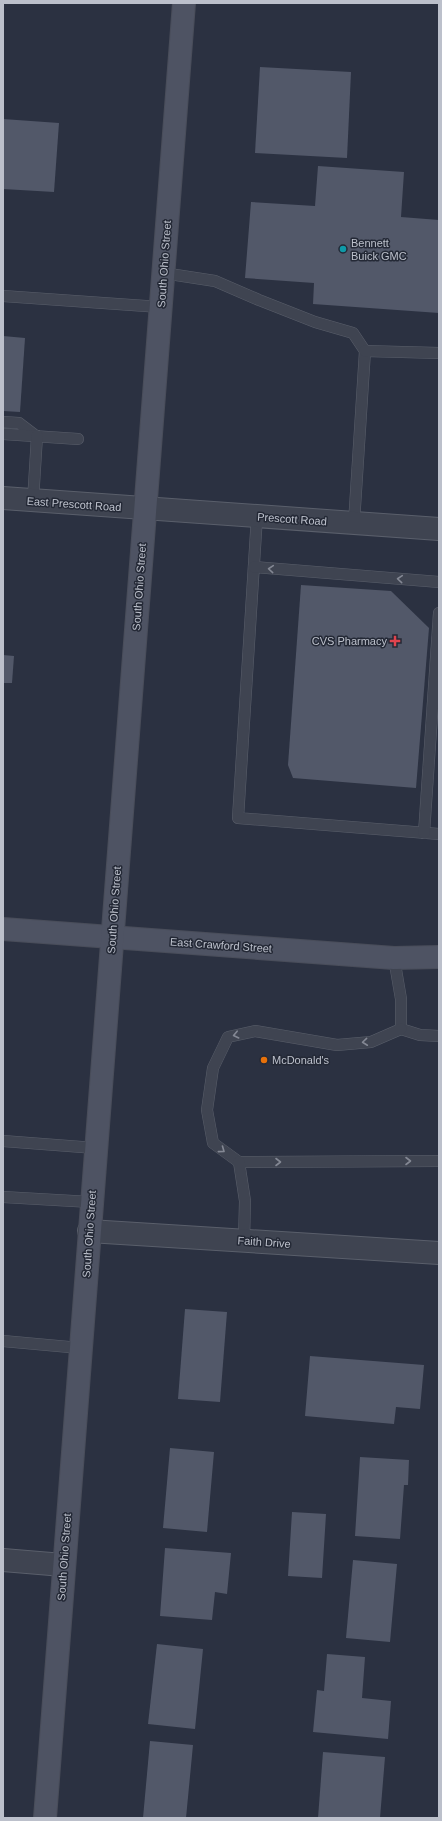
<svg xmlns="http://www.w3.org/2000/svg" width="442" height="1821" font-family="Helvetica,sans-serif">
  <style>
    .building { fill: #525869 }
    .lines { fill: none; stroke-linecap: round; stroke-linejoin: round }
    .lane-casing { stroke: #5a5f6b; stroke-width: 12 }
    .street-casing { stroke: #5a5f6b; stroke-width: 24 }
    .secondary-casing { stroke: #494d5a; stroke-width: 24 }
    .lane { stroke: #3f4451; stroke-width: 11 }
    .street { stroke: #3f4451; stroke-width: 22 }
    .secondary { stroke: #4e5363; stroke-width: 22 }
    .oneway { stroke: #848894 }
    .culture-dot { fill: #0f9aa8; stroke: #242936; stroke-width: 1.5 }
    .health-dot { fill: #e0444e; stroke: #242936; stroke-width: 1.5 }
    .food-dot { fill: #e8710a; stroke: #242936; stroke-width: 1.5 }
    .labels { text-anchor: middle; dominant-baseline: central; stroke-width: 3; stroke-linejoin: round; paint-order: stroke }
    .poi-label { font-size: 11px; fill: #bcc0cb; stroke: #242936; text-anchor: start }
    .street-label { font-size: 11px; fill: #bcc0cb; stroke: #242936 }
  </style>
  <rect width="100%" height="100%" fill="#2b3141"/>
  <g class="building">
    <polygon points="260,67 351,72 347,158 255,153"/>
    <polygon points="3,119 59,123 54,192 3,189"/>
    <polygon points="318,166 404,172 401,217 439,220 439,313 313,304 314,283 245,278 251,202 315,206"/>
    <polygon points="3,336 25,338 20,412 3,411"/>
    <polygon points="301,585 391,591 429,628 416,788 293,778 288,765"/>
    <polygon points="3,655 14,656 12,683 3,683"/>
    <polygon points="185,1309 227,1312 220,1402 178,1399"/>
    <polygon points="310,1356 424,1365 420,1409 396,1407 394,1424 305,1416"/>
    <polygon points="170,1448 214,1452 207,1532 163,1528"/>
    <polygon points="360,1457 409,1460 408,1485 404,1485 400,1539 355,1536"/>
    <polygon points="292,1512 326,1514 322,1578 288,1576"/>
    <polygon points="165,1548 231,1553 227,1594 215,1592 212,1620 160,1616"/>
    <polygon points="353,1560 397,1564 390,1642 346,1638"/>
    <polygon points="157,1644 203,1649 195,1729 148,1724"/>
    <polygon points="327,1654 365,1657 362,1698 391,1701 388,1739 313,1732 317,1690 324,1691"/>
    <polygon points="150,1741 193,1745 186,1818 143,1818"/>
    <polygon points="323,1752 385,1757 380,1818 318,1818"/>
  </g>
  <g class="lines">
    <g class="lane-casing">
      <g id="lane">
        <polyline points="163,273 215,281 259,300 315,322 353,333 365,351 354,523"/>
        <polyline points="3,296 160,307"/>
        <polyline points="365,351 439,353"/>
        <polyline points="3,422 19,423 36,436"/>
        <polyline points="3,434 78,439"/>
        <polyline points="33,501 37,436"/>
        <polyline points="257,516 238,818 439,834"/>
        <polyline points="254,567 439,582"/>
        <polyline points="424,833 439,613"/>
        <polyline points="394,958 401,999 401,1029 420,1035 439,1036"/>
        <polyline points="401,1029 371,1042 337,1045 255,1031 228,1037 213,1068 207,1110 213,1143 239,1162 439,1161"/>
        <polyline points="3,1141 95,1148"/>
        <polyline points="239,1162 245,1201 244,1241"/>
        <polyline points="3,1197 91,1202"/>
        <polyline points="3,1341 80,1348"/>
      </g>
    </g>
    <g class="street-casing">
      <g id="street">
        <polyline points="3,498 439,529"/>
        <polyline points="89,1231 439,1253"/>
        <polyline points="3,1560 63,1565"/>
      </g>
    </g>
    <g class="secondary-casing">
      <g id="secondary">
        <polyline points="3,929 394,958 439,957"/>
        <polyline points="45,1818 184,3"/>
      </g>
    </g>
    <use href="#lane" class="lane"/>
    <use href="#street" class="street"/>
    <use href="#secondary" class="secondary"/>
  </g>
  <defs><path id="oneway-chevron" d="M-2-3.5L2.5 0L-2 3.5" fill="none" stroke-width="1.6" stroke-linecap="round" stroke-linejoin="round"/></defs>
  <g class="oneway">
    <use href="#oneway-chevron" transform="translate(271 569) rotate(-175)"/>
    <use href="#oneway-chevron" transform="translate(400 579) rotate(-175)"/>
    <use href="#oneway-chevron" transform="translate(236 1035) rotate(167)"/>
    <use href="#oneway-chevron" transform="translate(365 1042) rotate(174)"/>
    <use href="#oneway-chevron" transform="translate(222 1150) rotate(36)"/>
    <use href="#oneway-chevron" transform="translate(408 1161)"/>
    <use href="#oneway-chevron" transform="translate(278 1162)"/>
  </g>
  <circle class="culture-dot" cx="343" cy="249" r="4"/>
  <path class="health-dot" d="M393 635h4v4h4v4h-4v4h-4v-4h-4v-4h4z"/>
  <circle class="food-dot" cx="264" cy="1060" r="4"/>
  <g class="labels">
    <g class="poi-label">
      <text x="351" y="243">Bennett<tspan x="351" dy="13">Buick GMC</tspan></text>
      <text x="387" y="641" text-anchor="end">CVS Pharmacy</text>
      <text x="272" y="1060">McDonald's</text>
    </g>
    <g class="street-label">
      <text transform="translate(164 264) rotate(-86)">South Ohio Street</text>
      <text transform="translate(74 504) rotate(4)">East Prescott Road</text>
      <text transform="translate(292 519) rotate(4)">Prescott Road</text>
      <text transform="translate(139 587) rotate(-86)">South Ohio Street</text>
      <text transform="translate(114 910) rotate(-86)">South Ohio Street</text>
      <text transform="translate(221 945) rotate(4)">East Crawford Street</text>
      <text transform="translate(89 1234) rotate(-86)">South Ohio Street</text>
      <text transform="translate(264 1242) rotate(4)">Faith Drive</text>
      <text transform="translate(64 1557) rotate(-86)">South Ohio Street</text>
    </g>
  </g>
  <rect width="442" height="1821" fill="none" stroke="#bcc0cb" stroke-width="8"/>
</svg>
